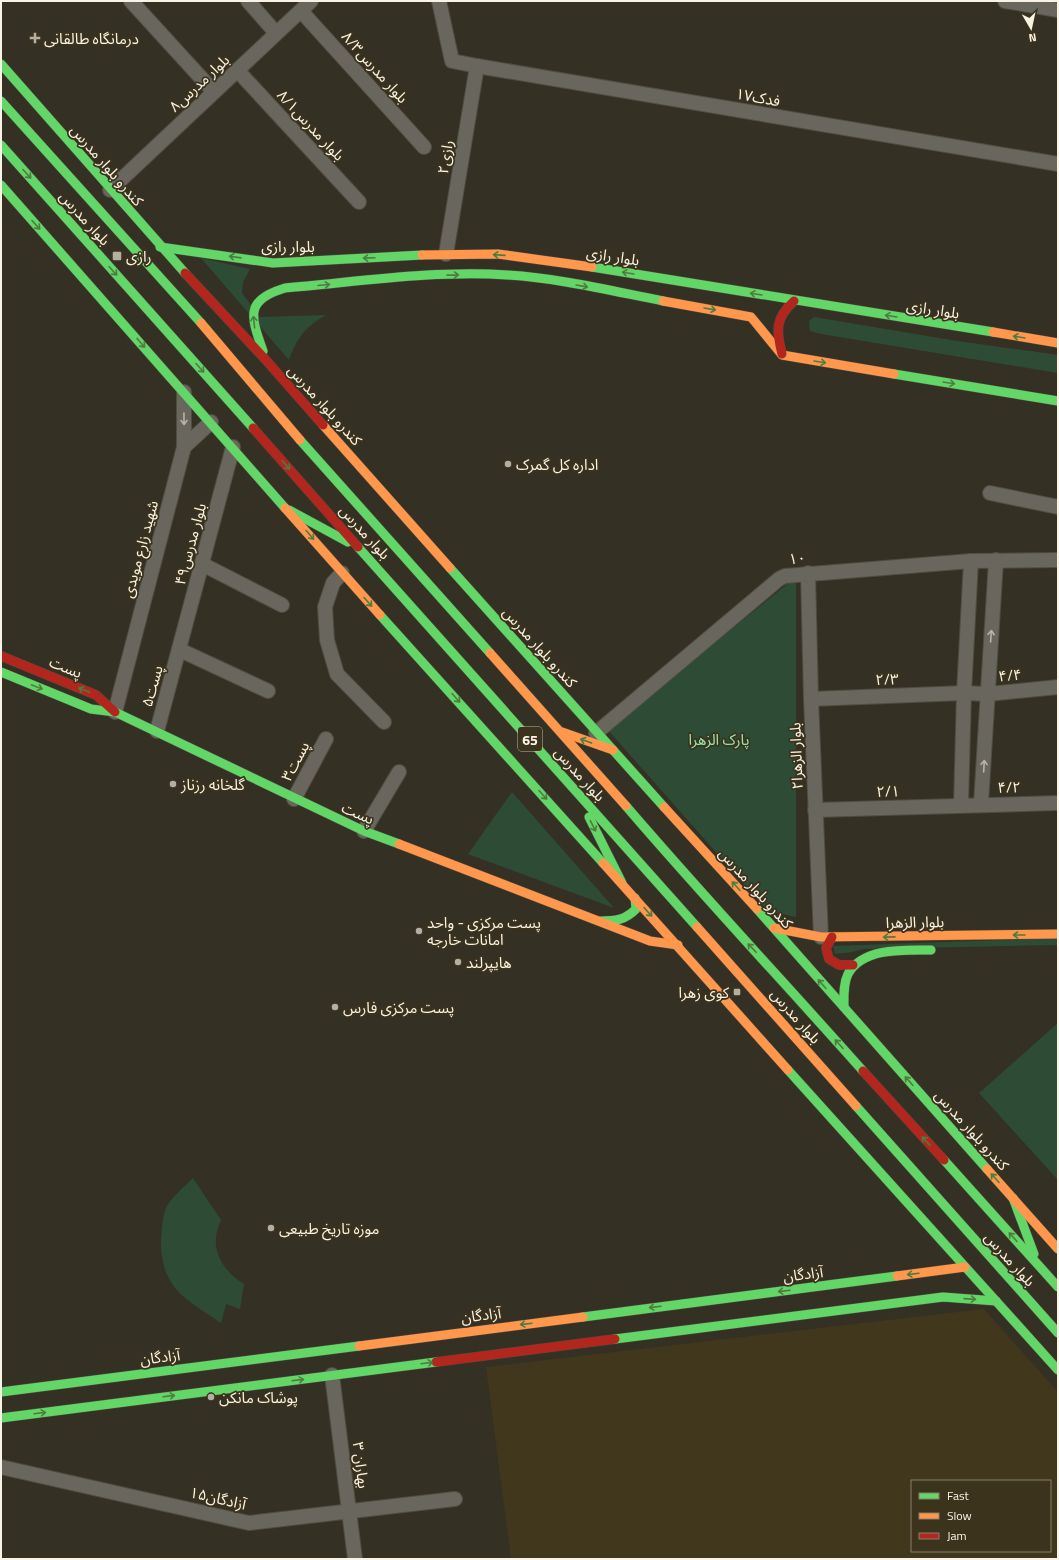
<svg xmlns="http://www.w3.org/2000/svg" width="1059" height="1560" font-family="'Titillium Web','Noto Sans Arabic',sans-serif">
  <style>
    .built { fill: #41371c; fill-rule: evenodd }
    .green { fill: #2e4b36 }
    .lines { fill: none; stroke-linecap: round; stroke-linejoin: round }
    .street-casing { stroke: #504c41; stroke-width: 16 }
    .fast-casing { stroke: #504c41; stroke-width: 10 }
    .slow-casing { stroke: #504c41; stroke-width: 10 }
    .jam-casing { stroke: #504c41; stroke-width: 10 }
    .street { stroke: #69665d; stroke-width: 14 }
    .fast { stroke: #63d668; stroke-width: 9 }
    .slow { stroke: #ff974d; stroke-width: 9 }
    .jam { stroke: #b3261e; stroke-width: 9 }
    .oneway { stroke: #4e7c3f }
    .oneway2 { stroke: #b8b4a8 }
    .poi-dot { fill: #b4afa2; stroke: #3c331d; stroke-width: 1.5 }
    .labels { text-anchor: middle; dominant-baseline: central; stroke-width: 3.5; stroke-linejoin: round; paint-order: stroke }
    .shield { fill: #3c331d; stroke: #c0b9aa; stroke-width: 1 }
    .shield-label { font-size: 14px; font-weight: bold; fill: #f9f3e6 }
    .poi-label { font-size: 15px; fill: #f9f3e6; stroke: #3c331d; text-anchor: start }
    .street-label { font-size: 15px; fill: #f9f3e6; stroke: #3c331d }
    .park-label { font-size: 15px; fill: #94e7b0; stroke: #3c331d }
  </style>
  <rect width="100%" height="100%" fill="#353024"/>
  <path class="built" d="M984,1309L1058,1392V1559H511L486,1367ZM912,1481H1050V1551H912Z"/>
  <g class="green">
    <path d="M201,258L250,269L243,282L242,293L260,317L326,315C305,327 297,338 289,360Z"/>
    <polygon points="814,317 951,340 1058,355 1058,373 821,334 810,331 809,321"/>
    <polygon points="796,577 796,917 768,911 608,730"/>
    <polygon points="512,792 614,908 468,854"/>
    <polygon points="1058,938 1058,945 864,949 852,952 835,954 833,946"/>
    <polygon points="1058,1023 1058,1180 979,1093"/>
    <path d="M193,1178L221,1220C219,1226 216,1233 216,1239C214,1257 229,1276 244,1284L240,1309L226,1304L221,1323C186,1299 161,1289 161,1241C162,1231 162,1218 166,1208C170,1199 186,1185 193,1178Z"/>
  </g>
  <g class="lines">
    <g class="street-casing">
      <g id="street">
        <polyline points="131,1 214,92"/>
        <polyline points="248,1 276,33"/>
        <polyline points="439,1 452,61 477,66 1058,164"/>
        <polyline points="1005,1 1058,10"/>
        <polyline points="301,11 424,147"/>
        <polyline points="237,70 359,202"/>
        <polyline points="110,190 311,1"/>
        <polyline points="446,254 477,66"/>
        <polyline points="184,447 211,422"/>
        <polyline points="990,493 1058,507"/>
        <polyline points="202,564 282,605"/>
        <polyline points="342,573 333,583 325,607 327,640 337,674 384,722"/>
        <polyline points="808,573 811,699 821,937"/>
        <polyline points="180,650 268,691"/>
        <polyline points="811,699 964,693 988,694 1058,687"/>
        <polyline points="115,712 184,447 184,392"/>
        <polyline points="157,731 233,447"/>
        <polyline points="596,733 779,579 785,576 971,561 1058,560"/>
        <polyline points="294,799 326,739"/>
        <polyline points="981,804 996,560"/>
        <polyline points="961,805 964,693 971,561"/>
        <polyline points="815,810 1058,803"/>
        <polyline points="364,831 399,772"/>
        <polyline points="332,1375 355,1559"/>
        <polyline points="1,1467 249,1523 455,1499"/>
      </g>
    </g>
    <g class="fast-casing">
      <g id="fast">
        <polyline points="1,64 185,273"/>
        <polyline points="1,101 201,323"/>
        <polyline points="1,145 253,428"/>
        <polyline points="1,185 285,508"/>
        <polyline points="160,247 273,263 422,255"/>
        <polyline points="592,267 993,332"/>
        <path d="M263,351C251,317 244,300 285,288C357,282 435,270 507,275C559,278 612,291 663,301"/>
        <polyline points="894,374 1058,401"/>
        <polyline points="300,440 490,653"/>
        <polyline points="289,510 348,542"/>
        <polyline points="358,547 697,927"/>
        <polyline points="450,568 664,807"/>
        <polyline points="380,615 603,863"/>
        <polyline points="1,672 91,709 115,712 364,831 399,844"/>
        <path d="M626,806C703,896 784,982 863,1071"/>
        <polyline points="589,817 622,883"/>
        <polyline points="757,909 987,1169"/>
        <path d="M601,921C616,921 625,920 636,909L635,898"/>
        <path d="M844,1007C844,996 843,984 848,974C863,947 905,950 931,950"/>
        <polyline points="788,1070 1058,1370"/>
        <polyline points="856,1106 1058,1333"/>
        <polyline points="944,1160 1058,1287"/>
        <polyline points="1013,1198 1034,1254"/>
        <polyline points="583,1317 897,1276"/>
        <polyline points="615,1339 943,1297 996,1301"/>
        <polyline points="1,1392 359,1346"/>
        <polyline points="1,1418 436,1362"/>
      </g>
    </g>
    <g class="slow-casing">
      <g id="slow">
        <polyline points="422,255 498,254 592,267"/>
        <polyline points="663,301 751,317 782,355 894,374"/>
        <polyline points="201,323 300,440"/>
        <polyline points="993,332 1058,343"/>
        <polyline points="323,425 450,568"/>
        <polyline points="285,508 380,615"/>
        <polyline points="490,653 626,806"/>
        <polyline points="562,732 613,750"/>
        <polyline points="664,807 757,909"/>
        <polyline points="399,844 650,941 678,945"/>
        <polyline points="603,863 788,1070"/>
        <polyline points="697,927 856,1106"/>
        <polyline points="774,928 821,937 1058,934"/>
        <polyline points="987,1169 1058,1249"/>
        <polyline points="897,1276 965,1267"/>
        <polyline points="359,1346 583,1317"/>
      </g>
    </g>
    <g class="jam-casing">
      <g id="jam">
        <polyline points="185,273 265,359 323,425"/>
        <path d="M782,354C776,331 775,318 794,301"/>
        <polyline points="253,428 358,547"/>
        <polyline points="1,656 96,695 115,712"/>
        <polyline points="832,937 826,948 829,959 839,965 853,965"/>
        <polyline points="863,1071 944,1160"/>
        <polyline points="436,1362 615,1339"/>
      </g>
    </g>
    <use href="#street" class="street"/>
    <use href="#fast" class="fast"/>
    <use href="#slow" class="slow"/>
    <use href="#jam" class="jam"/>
  </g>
  <defs><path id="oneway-shaft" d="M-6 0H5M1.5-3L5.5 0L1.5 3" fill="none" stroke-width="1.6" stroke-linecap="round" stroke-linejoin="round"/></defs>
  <g class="oneway">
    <use href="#oneway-shaft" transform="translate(27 174) rotate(48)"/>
    <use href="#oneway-shaft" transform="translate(36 225) rotate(48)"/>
    <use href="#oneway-shaft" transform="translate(499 255) rotate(-176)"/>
    <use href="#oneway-shaft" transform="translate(235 257) rotate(-172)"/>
    <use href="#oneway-shaft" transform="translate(369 258) rotate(178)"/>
    <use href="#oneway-shaft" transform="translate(113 271) rotate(48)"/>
    <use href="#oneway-shaft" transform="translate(628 273) rotate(-171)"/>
    <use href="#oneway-shaft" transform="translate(453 275) rotate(-1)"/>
    <use href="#oneway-shaft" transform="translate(324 285) rotate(-5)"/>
    <use href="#oneway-shaft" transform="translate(582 286) rotate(10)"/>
    <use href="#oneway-shaft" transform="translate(756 294) rotate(-171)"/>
    <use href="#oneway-shaft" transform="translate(710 309) rotate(10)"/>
    <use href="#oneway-shaft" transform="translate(891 316) rotate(-171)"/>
    <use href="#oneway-shaft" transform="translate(254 322) rotate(-96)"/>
    <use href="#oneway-shaft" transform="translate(1019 337) rotate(-171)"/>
    <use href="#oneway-shaft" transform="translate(141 343) rotate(49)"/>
    <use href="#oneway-shaft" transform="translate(820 362) rotate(9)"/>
    <use href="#oneway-shaft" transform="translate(200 368) rotate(48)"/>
    <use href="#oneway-shaft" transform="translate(949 383) rotate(9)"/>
    <use href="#oneway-shaft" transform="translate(286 465) rotate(48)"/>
    <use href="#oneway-shaft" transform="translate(310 535) rotate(50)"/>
    <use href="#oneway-shaft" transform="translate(368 602) rotate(48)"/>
    <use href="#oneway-shaft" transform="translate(37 687) rotate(22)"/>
    <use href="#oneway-shaft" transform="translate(84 690) rotate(-158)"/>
    <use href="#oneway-shaft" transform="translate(456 698) rotate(48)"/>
    <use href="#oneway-shaft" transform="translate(586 741) rotate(-160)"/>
    <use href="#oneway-shaft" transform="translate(543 795) rotate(48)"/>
    <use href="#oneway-shaft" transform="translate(593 826) rotate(63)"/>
    <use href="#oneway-shaft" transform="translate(736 886) rotate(-132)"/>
    <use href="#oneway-shaft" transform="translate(648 912) rotate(48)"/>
    <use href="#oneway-shaft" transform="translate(1019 935) rotate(180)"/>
    <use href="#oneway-shaft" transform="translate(889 937) rotate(179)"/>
    <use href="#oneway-shaft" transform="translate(752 948) rotate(-134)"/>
    <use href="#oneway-shaft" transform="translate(822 984) rotate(-132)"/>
    <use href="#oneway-shaft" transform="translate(839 1044) rotate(-132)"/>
    <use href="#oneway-shaft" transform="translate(909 1081) rotate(-132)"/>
    <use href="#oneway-shaft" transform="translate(926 1141) rotate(-132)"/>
    <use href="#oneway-shaft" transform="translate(995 1178) rotate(-132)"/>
    <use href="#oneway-shaft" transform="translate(1013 1237) rotate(-132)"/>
    <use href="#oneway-shaft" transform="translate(913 1274) rotate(173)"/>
    <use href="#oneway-shaft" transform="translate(784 1291) rotate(173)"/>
    <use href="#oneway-shaft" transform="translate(970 1299) rotate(4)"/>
    <use href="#oneway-shaft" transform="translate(655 1307) rotate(173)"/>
    <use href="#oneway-shaft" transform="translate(526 1324) rotate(173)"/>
    <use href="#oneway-shaft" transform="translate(427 1363) rotate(-7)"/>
    <use href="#oneway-shaft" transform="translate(298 1380) rotate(-7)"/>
    <use href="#oneway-shaft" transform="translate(169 1396) rotate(-7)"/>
    <use href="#oneway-shaft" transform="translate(40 1413) rotate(-7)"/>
  </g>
  <g class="oneway2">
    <use href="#oneway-shaft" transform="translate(184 419) rotate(89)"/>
    <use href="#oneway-shaft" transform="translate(991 636) rotate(-86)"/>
    <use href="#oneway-shaft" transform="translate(984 766) rotate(-87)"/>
  </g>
  <g class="poi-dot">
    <path d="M33 32h4v4h4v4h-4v4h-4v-4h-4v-4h4z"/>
    <rect x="112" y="251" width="10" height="10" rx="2"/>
    <circle cx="508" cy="464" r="4"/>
    <circle cx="173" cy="784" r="4"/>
    <circle cx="419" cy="931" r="4"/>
    <circle cx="458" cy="962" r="4"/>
    <rect x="733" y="988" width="8" height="8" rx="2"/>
    <circle cx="335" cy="1007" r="4"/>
    <circle cx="271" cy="1228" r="4"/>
    <circle cx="211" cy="1397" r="4"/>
  </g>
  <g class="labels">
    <rect class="shield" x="518" y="727" width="24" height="24" rx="3"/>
    <g class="shield-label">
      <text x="530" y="739">65</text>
    </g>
    <g class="poi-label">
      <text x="44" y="38">درمانگاه طالقانی</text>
      <text x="126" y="256">رازی</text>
      <text x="516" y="464">اداره کل گمرک</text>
      <text x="181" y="784">گلخانه رزناز</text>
      <text x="427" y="922">پست مرکزی - واحد<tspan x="427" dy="17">امانات خارجه</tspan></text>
      <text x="466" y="962">هایپرلند</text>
      <text x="729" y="992" text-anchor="end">کوی زهرا</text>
      <text x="343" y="1007">پست مرکزی فارس</text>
      <text x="279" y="1228">موزه تاریخ طبیعی</text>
      <text x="219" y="1397">پوشاک مانکن</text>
    </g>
    <g class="street-label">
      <text transform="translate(375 67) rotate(48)">بلوار مدرس۸/۳</text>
      <text transform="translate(199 83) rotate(-43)">بلوار مدرس۸</text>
      <text transform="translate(758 97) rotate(10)">فدک۱۷</text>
      <text transform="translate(311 125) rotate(47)">بلوار مدرس۸/۱</text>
      <text transform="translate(445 157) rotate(-81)">رازی۲</text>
      <text transform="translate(107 165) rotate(49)">کندرو بلوار مدرس</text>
      <text transform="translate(85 218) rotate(48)">بلوار مدرس</text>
      <text x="288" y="246">بلوار رازی</text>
      <text transform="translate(613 256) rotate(9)">بلوار رازی</text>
      <text transform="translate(933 309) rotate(9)">بلوار رازی</text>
      <text transform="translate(325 405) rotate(48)">کندرو بلوار مدرس</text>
      <text transform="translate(365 532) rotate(48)">بلوار مدرس</text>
      <text transform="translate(190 544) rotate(-75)">بلوار مدرس۴۹</text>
      <text transform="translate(140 549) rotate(-75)">شهید زارع مویدی</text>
      <text transform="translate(797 558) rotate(-7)">۱۰</text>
      <text transform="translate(540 647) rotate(48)">کندرو بلوار مدرس</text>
      <text transform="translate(66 667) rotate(22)">پست</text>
      <text transform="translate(1010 675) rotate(-5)">۴/۴</text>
      <text transform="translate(887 679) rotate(-2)">۲/۳</text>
      <text transform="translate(152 686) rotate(-74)">پست۵</text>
      <text transform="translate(796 756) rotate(-92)">بلوار الزهرا۲</text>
      <text transform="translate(295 761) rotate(-62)">پست۳</text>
      <text transform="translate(580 774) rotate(48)">بلوار مدرس</text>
      <text transform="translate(1009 787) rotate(-1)">۴/۲</text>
      <text transform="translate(888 791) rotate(-2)">۲/۱</text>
      <text transform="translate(358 813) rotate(24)">پست</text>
      <text transform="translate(756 888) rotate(48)">کندرو بلوار مدرس</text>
      <text transform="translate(915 922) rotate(-1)">بلوار الزهرا</text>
      <text transform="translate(796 1016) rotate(49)">بلوار مدرس</text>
      <text transform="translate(972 1130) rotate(48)">کندرو بلوار مدرس</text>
      <text transform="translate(1010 1259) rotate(48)">بلوار مدرس</text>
      <text transform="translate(803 1274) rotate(-7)">آزادگان</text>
      <text transform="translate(481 1315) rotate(-7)">آزادگان</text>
      <text transform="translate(160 1357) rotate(-7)">آزادگان</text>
      <text transform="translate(361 1465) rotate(83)">بهاران ۳</text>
      <text transform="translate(218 1498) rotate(13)">آزادگان۱۵</text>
    </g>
    <g class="park-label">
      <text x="719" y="739">پارک الزهرا</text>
    </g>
  </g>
  <rect width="1059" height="1560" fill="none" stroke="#f9f3e6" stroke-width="4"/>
  <rect x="911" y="1480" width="140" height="72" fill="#3c331d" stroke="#88806d"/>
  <rect x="919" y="1493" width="20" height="6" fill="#63d668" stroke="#88806d"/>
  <text x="947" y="1500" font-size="12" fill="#f9f3e6">Fast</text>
  <rect x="919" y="1513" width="20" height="6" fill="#ff974d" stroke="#88806d"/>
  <text x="947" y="1520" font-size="12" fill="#f9f3e6">Slow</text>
  <rect x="919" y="1533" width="20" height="6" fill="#b3261e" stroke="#88806d"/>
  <text x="947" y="1540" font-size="12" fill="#f9f3e6">Jam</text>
  <g transform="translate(1031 28) rotate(171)" stroke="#3c331d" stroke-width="3" paint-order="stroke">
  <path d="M0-3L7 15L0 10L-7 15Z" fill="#f9f3e6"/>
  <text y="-6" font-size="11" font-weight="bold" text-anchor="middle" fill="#f9f3e6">N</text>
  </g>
</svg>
